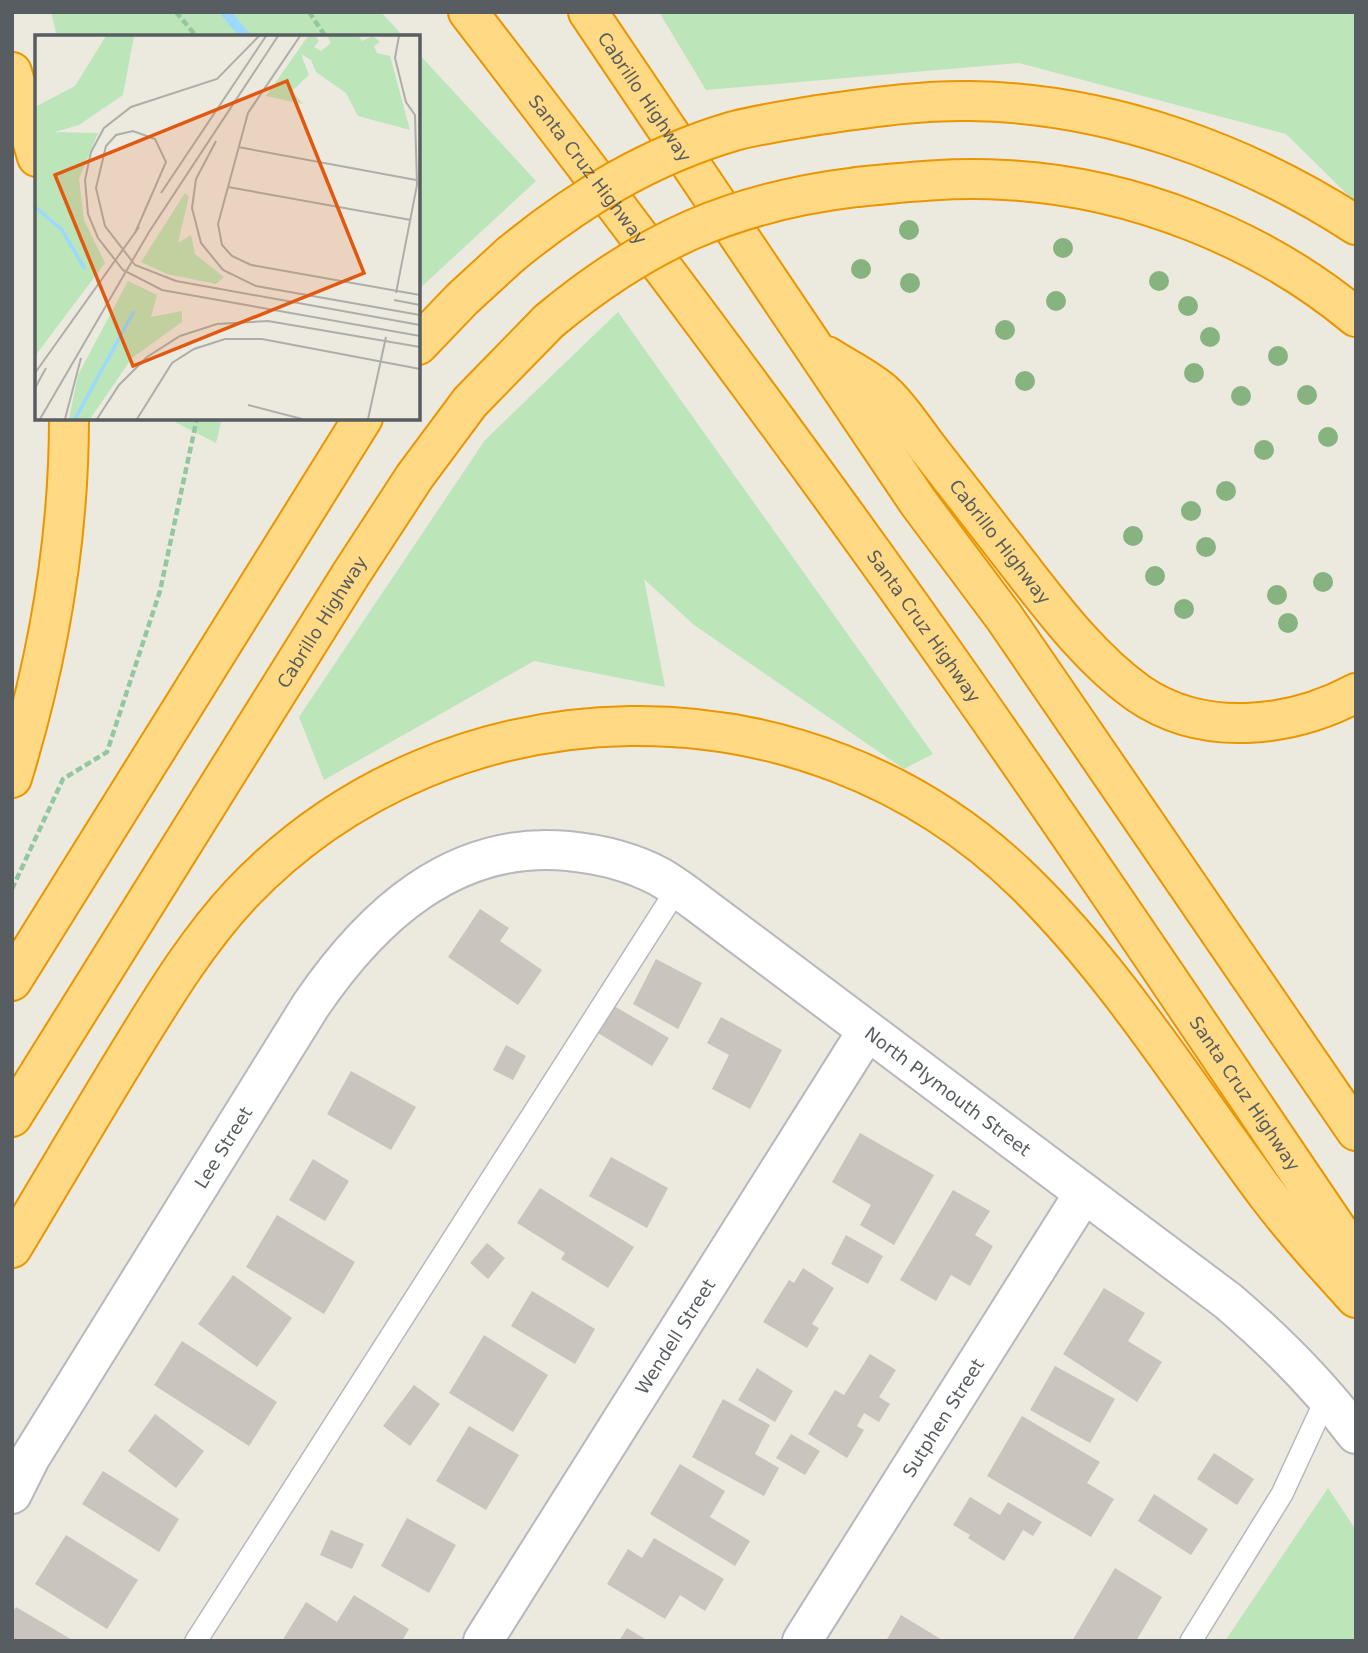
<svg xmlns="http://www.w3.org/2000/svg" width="1368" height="1653" font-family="'DejaVu Sans',sans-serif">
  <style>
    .green { fill: #bce5ba }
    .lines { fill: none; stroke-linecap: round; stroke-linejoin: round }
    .stream { stroke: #9cd9ff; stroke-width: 10 }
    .building { fill: #c9c5be }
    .lane-casing { stroke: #b5b8bd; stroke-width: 24 }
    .street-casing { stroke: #b5b8bd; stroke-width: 42 }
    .highway-casing { stroke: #eb9600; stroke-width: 42 }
    .path { stroke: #93c79f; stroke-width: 4.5; stroke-dasharray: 7 3.5; stroke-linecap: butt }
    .lane { stroke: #fff; stroke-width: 21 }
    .street { stroke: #fff; stroke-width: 38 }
    .highway { stroke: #ffd983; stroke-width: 38 }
    .highway-bridge-casing { stroke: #eb9600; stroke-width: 42; stroke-linecap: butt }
    .highway-bridge { stroke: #ffd983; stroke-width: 38 }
    .tree { fill: #86b37f }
    .labels { text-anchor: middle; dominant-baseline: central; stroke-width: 5; stroke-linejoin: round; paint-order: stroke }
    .street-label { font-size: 18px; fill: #585d61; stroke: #fff }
    .inset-river { fill: none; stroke: #9cd9ff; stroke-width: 3.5 }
    .inset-road { fill: none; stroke: #adada9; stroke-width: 2 }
    .view { fill: #e15910; fill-opacity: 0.15; stroke: #e15910; stroke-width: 3.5 }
    .inset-edge { fill: none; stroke: #585d61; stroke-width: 3.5 }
  </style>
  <rect width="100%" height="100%" fill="#ece9df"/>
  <g class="green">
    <polygon points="51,12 381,12 404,37 57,37"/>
    <polygon points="659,12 1356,12 1356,203 1286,134 1019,63 706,90"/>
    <polygon points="418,53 536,181 418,290"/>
    <polygon points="618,312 933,754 904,769 694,625 644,579 665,687 534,661 324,780 299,717 485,440"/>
    <polygon points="167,418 222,418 216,443"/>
    <polygon points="1328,1488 1356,1530 1356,1641 1225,1641"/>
  </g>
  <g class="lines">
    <polyline class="stream" points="225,12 246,37"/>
  </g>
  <g class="building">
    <polygon points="480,909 509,928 500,941 542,970 518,1005 448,957"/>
    <polygon points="656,959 702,983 678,1029 633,1004"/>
    <polygon points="614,1006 669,1038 652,1066 598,1033"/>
    <polygon points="721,1017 782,1050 750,1109 712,1089 729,1055 707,1043"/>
    <polygon points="506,1045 526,1056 513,1080 493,1070"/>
    <polygon points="351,1071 416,1107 391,1150 327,1114"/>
    <polygon points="860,1133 934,1175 894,1245 860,1225 871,1205 832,1182"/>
    <polygon points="611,1157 668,1188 647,1228 589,1196"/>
    <polygon points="313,1159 349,1181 325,1221 289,1200"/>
    <polygon points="540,1188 634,1247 608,1288 561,1259 565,1253 517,1223"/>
    <polygon points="953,1190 990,1211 975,1235 993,1246 970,1286 951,1275 936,1301 900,1280"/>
    <polygon points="277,1215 355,1262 324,1314 246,1267"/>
    <polygon points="846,1235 883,1256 868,1284 831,1264"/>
    <polygon points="487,1243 505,1258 488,1279 470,1263"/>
    <polygon points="803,1268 834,1288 812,1324 819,1328 807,1348 763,1322 789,1280 794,1283"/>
    <polygon points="233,1275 292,1318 257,1367 198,1324"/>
    <polygon points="1104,1288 1145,1313 1128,1341 1162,1362 1137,1402 1063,1354"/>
    <polygon points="532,1291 595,1329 575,1364 511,1326"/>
    <polygon points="484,1335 548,1375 513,1432 449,1393"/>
    <polygon points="182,1341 277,1402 249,1446 154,1385"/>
    <polygon points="870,1354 896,1370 879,1397 890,1404 879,1422 864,1413 857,1426 864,1430 847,1458 808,1434 835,1390 844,1395"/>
    <polygon points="1055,1366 1115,1399 1090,1443 1030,1410"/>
    <polygon points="757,1368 793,1391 775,1422 738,1400"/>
    <polygon points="414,1385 440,1404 410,1446 383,1426"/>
    <polygon points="723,1399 770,1425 755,1454 779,1468 764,1496 692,1457"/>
    <polygon points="155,1414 204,1451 176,1488 128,1451"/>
    <polygon points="1022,1416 1100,1462 1087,1483 1114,1499 1091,1537 987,1476"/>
    <polygon points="469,1426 519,1455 486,1510 436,1481"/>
    <polygon points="791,1434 820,1451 805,1475 776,1458"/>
    <polygon points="1214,1453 1254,1479 1237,1505 1197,1479"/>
    <polygon points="680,1464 725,1491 710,1517 750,1541 735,1566 650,1514"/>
    <polygon points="103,1471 179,1519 159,1552 82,1504"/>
    <polygon points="1154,1494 1208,1529 1191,1555 1138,1521"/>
    <polygon points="970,1497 1000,1515 1008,1502 1042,1522 1033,1536 1023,1530 1004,1561 968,1538 970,1535 953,1525"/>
    <polygon points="407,1518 456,1545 429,1593 381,1566"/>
    <polygon points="331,1530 364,1544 352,1569 320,1555"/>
    <polygon points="66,1535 138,1580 107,1629 35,1584"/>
    <polygon points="654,1538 724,1579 705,1611 680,1595 665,1619 607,1584 628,1549 642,1558"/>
    <polygon points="1115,1568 1162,1597 1136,1641 1072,1641"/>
    <polygon points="354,1595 409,1629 402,1641 282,1641 306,1602 337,1622"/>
    <polygon points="16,1607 74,1641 12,1641 12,1613"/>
    <polygon points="901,1615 944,1641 886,1641"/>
    <polygon points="627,1628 648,1641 619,1641"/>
  </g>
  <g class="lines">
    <g class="lane-casing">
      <g id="lane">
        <polyline points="196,1641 677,889"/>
        <polyline points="1191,1641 1282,1494 1327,1397"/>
      </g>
    </g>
    <g class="street-casing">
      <g id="street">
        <path id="s1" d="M12,1494L30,1458L311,1005C371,917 453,840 568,851C599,854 632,862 660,877C672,884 684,893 695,901L1228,1301C1276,1342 1318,1384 1356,1434"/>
        <path id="s2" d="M483,1641L867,1031"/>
        <path id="s3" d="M802,1641L1084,1193"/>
      </g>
    </g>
    <g class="highway-casing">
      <g id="highway">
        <path id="s4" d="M468,12C637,231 803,452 962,679C1096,870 1225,1064 1356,1257"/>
        <path id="s5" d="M588,12L918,502L1004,617L1356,1131"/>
        <polyline points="12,72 37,157"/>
        <path d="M818,115C869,108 920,100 971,101C1107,103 1243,152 1356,225"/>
        <path d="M857,187C906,182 955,177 1005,180C1129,186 1260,237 1356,317"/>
        <polyline points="418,345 462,299 510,255"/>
        <path id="s6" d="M827,356C845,368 869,379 885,394C902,410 916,433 931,452C961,491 992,530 1022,569C1057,614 1092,660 1138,693C1203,738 1290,728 1356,693"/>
        <path d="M12,778C48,661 69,541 69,418"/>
        <polyline points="12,981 363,418"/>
        <path id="s7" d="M12,1117L351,574L415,476L470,402L549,321"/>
        <path d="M12,1248C53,1180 93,1111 135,1043C167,991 199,939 241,894C450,674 808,670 1024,882C1117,973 1189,1090 1266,1193C1294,1230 1325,1264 1356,1298"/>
      </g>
    </g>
    <g class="path">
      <polyline points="176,12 197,37"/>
      <polyline points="309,12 326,37"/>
      <polyline points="12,889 63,779 107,752 160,591 197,418"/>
    </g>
    <use href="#lane" class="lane"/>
    <use href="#street" class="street"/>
    <use href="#highway" class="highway"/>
    <g class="highway-bridge-casing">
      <g id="highway-bridge">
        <path d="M510,255C578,199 649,156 734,131C761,124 790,120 818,115"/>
        <path d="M549,321C645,241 732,202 857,187"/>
      </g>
    </g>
    <use href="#highway-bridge" class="highway-bridge"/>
  </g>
  <g class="tree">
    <circle cx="909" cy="230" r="10"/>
    <circle cx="1063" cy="248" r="10"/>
    <circle cx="861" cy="269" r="10"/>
    <circle cx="1159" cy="281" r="10"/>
    <circle cx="910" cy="283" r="10"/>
    <circle cx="1056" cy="301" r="10"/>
    <circle cx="1188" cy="306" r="10"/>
    <circle cx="1005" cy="330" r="10"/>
    <circle cx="1210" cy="337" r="10"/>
    <circle cx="1278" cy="356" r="10"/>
    <circle cx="1194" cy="373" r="10"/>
    <circle cx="1025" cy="381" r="10"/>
    <circle cx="1307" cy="395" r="10"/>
    <circle cx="1241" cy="396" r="10"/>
    <circle cx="1328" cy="437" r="10"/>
    <circle cx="1264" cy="450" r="10"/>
    <circle cx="1226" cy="491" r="10"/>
    <circle cx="1191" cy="511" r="10"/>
    <circle cx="1133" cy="536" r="10"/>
    <circle cx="1206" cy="547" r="10"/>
    <circle cx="1155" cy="576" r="10"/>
    <circle cx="1323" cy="582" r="10"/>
    <circle cx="1277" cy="595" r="10"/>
    <circle cx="1184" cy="609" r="10"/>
    <circle cx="1288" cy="623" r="10"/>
  </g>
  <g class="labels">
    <g class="street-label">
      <text stroke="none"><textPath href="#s5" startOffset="102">Cabrillo Highway</textPath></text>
      <text stroke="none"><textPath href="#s4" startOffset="198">Santa Cruz Highway</textPath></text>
      <text stroke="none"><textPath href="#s6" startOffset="257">Cabrillo Highway</textPath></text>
      <text stroke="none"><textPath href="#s7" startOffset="584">Cabrillo Highway</textPath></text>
      <text stroke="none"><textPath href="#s4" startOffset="765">Santa Cruz Highway</textPath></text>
      <text stroke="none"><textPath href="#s1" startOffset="1344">North Plymouth Street</textPath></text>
      <text stroke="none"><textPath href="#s4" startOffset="1332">Santa Cruz Highway</textPath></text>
      <text stroke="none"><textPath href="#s1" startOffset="406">Lee Street</textPath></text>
      <text stroke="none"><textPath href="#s2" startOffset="360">Wendell Street</textPath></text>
      <text stroke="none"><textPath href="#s3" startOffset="264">Sutphen Street</textPath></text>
    </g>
  </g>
  <g transform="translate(35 35)">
    <rect width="385" height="385" fill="#ece9df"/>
    <path d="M71,1H99L88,60L44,90L20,97L63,98L44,144L49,185L70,228L0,321V72L40,51ZM273,1H280L284,6L279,12L286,16L296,8L292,1H324L327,6L338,1L345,7L339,11L342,18L355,21L375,95L323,81L311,58L281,37L276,25L266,19L274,40L257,56L268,69L231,61ZM150,158L154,161L143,208L156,200L160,219L189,242L181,249L132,239L106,227ZM93,246L122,260L116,282L147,276V287L97,323L55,384H34L43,340Z" fill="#bce5ba"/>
    <path class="inset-river" d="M0,172L27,195L50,234M40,384L99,276"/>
    <path class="inset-road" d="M224,1L182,44L96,72L69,93L56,117L50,145L53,179L63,203L88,235L127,255L385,301M265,1L213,78L183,189L187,210L197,221L216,230L385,260M181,106L161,144L157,173L166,208L188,235L221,251L385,280M203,112L381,145M193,152L376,185M126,158L231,1M100,198L131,127L120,104L98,96L81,100L71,111L61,153L70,191L100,230L141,246L385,290M361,258L382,150L380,80L371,67L360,23L364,1M359,265L385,270M0,338L104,192M0,353L11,333M213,370L267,384M5,384L114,197L243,1M30,384L46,323M62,384L84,350L112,322L145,301L182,289L233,286L385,312M102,384L137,328L159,314L190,304H227L385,334M333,384L351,302"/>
    <path class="view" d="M252,46L329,238L98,331L20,140Z"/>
    <rect width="385" height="385" class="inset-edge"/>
  </g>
  <rect width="1368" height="1653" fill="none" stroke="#585d61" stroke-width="28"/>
</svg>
